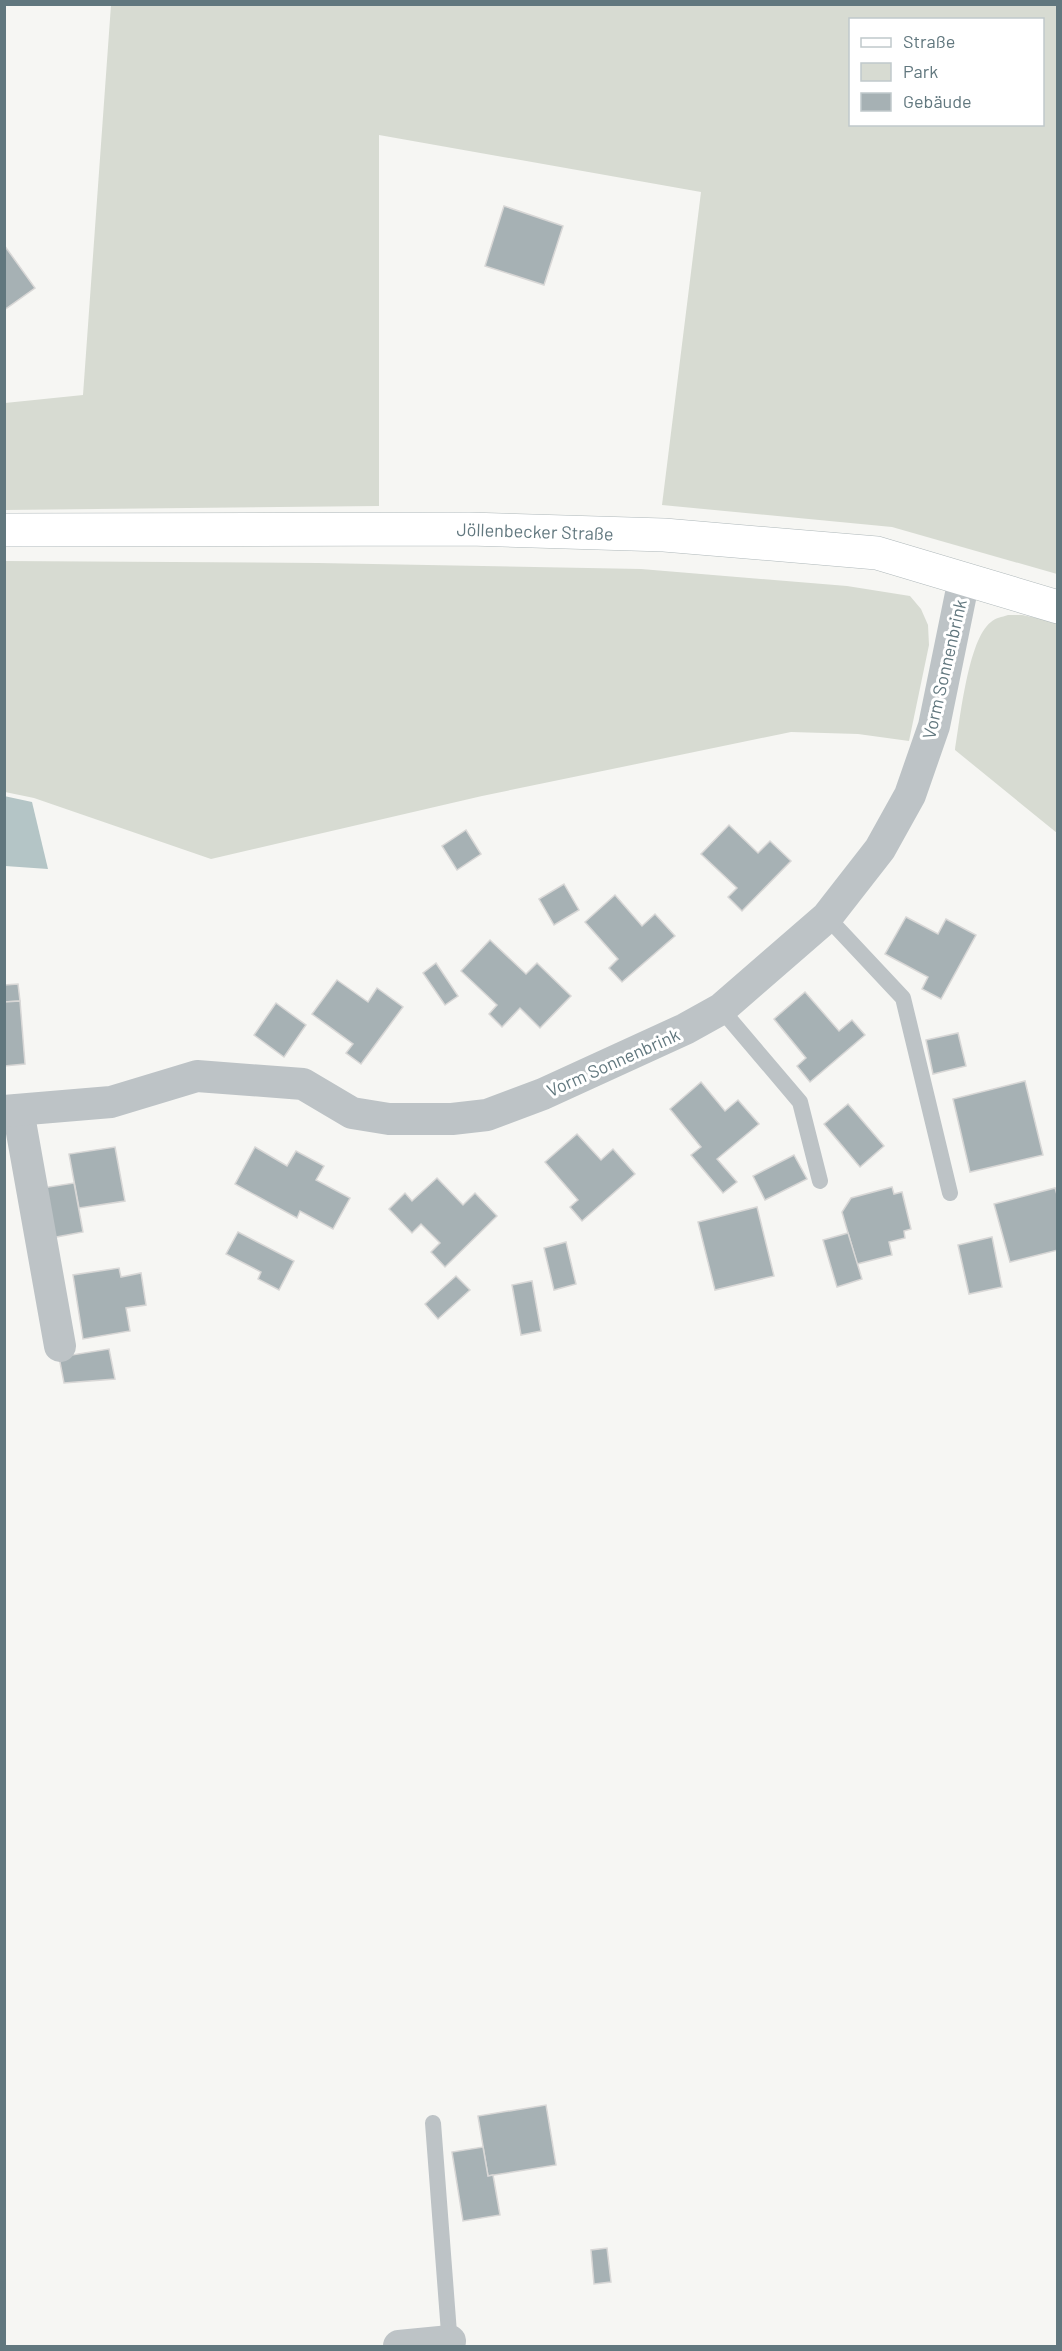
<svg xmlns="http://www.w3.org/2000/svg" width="1062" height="2351" font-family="Barlow,sans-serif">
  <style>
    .green { fill: #d7dbd2; fill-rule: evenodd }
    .water { fill: #b4c5c6 }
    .building { fill: #a6b1b4; stroke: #d8d7d6; stroke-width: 1.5 }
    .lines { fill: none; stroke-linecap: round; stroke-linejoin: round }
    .secondary-casing { stroke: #afb8ba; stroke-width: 34 }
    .service { stroke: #bdc3c6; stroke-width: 16 }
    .minor { stroke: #bdc3c6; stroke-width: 32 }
    .secondary { stroke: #fff; stroke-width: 33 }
    .labels { text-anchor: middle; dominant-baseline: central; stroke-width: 6; stroke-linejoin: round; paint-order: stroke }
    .street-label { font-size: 18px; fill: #61777e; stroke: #fff }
  </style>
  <rect width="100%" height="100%" fill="#f6f6f3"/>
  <g class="green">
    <path d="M111,5H1057V574L892,527L662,505L701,192L379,135V506L5,510V403L83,395ZM850,20H1042V124H850Z"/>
    <polygon points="5,561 318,563 641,569 847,586 910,596 921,609 928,625 929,645 909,741 858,734 791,732 482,796 211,859 34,798 5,792"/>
    <path d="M1008,615H1022L1057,622V833L955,750C960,721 968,639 991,622C995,618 1002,617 1008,615Z"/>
  </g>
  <polygon class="water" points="4,796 32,802 48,869 5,866"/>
  <g class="building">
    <polygon points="504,206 563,226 544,285 485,266"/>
    <polygon points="4,245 35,288 4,310"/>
    <polygon points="729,825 758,853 770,841 791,861 742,911 728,897 737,888 701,854"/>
    <polygon points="466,830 481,854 457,870 442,846"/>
    <polygon points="564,884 579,910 554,925 539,899"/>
    <polygon points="615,895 642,926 655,914 675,936 622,982 609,968 618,959 585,922"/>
    <polygon points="906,917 938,934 946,919 976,935 941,999 922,989 928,977 885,954"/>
    <polygon points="490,940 526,974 537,963 571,996 540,1028 520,1008 502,1027 489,1014 497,1005 461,971"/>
    <polygon points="436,963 458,996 445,1005 423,973"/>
    <polygon points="337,980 368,1002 377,988 403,1007 361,1064 346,1053 353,1044 312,1014"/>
    <polygon points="18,984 20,1001 4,1002 4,985"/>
    <polygon points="805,992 839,1031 852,1020 865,1035 810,1082 797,1066 806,1058 774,1019"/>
    <polygon points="20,1001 25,1064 4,1066 4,1002"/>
    <polygon points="276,1003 306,1025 284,1057 254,1035"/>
    <polygon points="958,1033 966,1066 933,1074 926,1040"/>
    <polygon points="1025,1081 1043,1155 970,1172 953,1099"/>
    <polygon points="701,1082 725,1111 738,1100 759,1124 717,1159 737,1182 723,1193 691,1155 701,1147 670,1109"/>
    <polygon points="848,1104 884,1146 860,1167 824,1124"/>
    <polygon points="577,1134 601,1160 613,1149 635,1174 582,1221 570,1207 578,1200 545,1162"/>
    <polygon points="115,1147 125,1201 79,1208 69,1154"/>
    <polygon points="255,1147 287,1166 296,1151 324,1166 316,1180 350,1198 333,1229 300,1211 297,1218 235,1184"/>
    <polygon points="794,1155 807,1179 765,1200 753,1176"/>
    <polygon points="437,1178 463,1205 475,1193 497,1216 445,1267 431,1252 440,1243 421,1224 412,1233 389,1209 405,1193 412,1201"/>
    <polygon points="74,1183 83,1232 51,1238 42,1188"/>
    <polygon points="892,1187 894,1194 902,1192 911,1229 904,1231 905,1238 889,1242 892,1255 857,1264 842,1212 851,1198"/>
    <polygon points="1055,1188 1058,1198 1058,1250 1010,1262 994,1204"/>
    <polygon points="757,1207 774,1276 715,1290 698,1222"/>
    <polygon points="238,1232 294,1261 279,1290 258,1279 261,1272 226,1254"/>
    <polygon points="848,1233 862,1279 837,1287 823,1240"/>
    <polygon points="992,1237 1002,1287 969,1294 958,1245"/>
    <polygon points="566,1242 576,1284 554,1290 544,1248"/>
    <polygon points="119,1268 121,1277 141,1273 146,1305 126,1308 130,1331 83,1339 73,1275"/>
    <polygon points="456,1276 470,1290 438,1319 425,1304"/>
    <polygon points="532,1281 541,1331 521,1335 512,1285"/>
    <polygon points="109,1349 115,1379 64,1383 59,1357"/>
    <polygon points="546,2105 556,2165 488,2176 478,2116"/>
    <polygon points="483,2147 488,2176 493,2175 500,2215 463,2221 452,2152"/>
    <polygon points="607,2248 611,2282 594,2284 591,2250"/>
  </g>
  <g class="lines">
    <g class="secondary-casing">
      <g id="secondary">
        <path id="s1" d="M4,530L469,529L664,535L877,553L1058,607"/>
      </g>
    </g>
    <g class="service">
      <polyline points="827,917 903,998 950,1193"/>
      <polyline points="721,1009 800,1102 820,1181"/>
      <polyline points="433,2123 450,2346"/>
    </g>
    <g class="minor">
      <polyline points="18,1110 60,1346"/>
      <polyline points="4,1111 111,1102 197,1076 303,1084 352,1113 389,1119 452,1119 487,1115 543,1094 685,1029 721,1009 827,917 880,849 910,795 934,726 964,579"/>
      <polyline points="399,2346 450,2341"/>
    </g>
    <use href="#secondary" class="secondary"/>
  </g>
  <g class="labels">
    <g class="street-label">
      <text stroke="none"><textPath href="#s1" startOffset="531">Jöllenbecker Straße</textPath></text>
      <text transform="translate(944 669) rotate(-77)">Vorm Sonnenbrink</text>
      <text transform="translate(613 1062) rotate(-24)">Vorm Sonnenbrink</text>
    </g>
  </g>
  <rect width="1062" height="2351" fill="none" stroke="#61777e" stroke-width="12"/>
  <rect x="849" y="18" width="195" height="108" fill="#ffffff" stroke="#c0c9cb" stroke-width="1.5"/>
  <rect x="861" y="38" width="30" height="9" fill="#ffffff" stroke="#c0c9cb" stroke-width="1.5"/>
  <text x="903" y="48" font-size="18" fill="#61777e">Straße</text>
  <rect x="861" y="63" width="30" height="18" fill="#d7dbd2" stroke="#c0c9cb" stroke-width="1.5"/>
  <text x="903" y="78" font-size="18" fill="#61777e">Park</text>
  <rect x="861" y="93" width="30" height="18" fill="#a6b1b4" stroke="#c0c9cb" stroke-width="1.5"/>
  <text x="903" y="108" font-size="18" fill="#61777e">Gebäude</text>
</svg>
